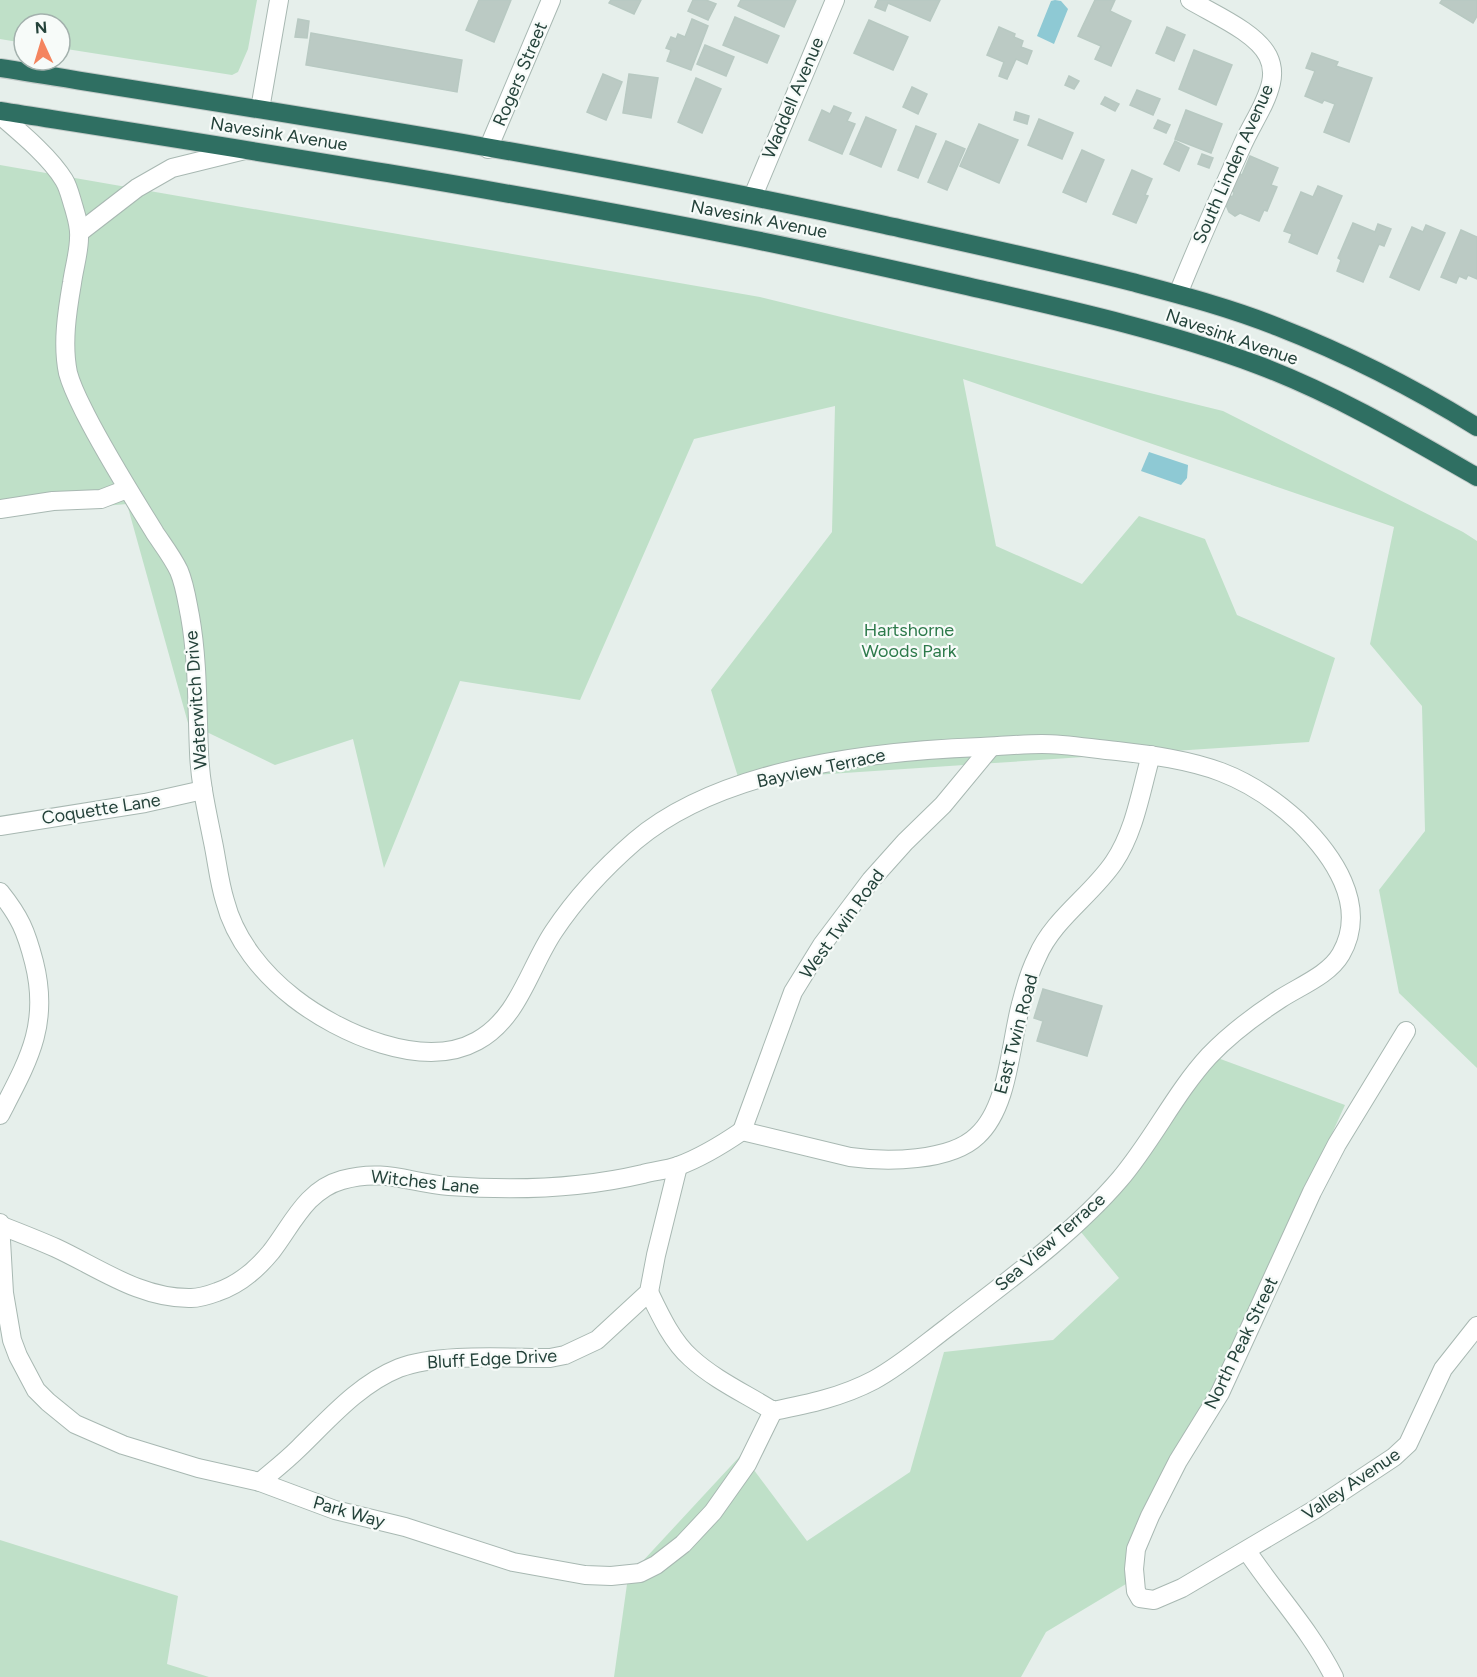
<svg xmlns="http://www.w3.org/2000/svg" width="1477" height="1677" font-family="Figtree,sans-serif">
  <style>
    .green { fill: #bfe0c8 }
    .water { fill: #8ec9d4 }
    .building { fill: #bbcac4; stroke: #b8c9c2; stroke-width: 1.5 }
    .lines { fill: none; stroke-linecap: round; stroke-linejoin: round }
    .minor-casing { stroke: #a8b8b2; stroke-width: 20 }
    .highway-casing { stroke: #c2cac8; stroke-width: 20 }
    .minor { stroke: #fff; stroke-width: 18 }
    .highway { stroke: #2f6f62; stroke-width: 18 }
    .labels { text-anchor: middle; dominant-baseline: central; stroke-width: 4.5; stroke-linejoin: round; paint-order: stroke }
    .street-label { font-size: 18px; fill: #24423a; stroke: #f7fbf9 }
    .park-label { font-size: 18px; fill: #2d7a4b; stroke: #f7fbf9 }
  </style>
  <rect width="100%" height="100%" fill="#e6efeb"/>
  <g class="green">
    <polygon points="0,0 257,0 248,49 238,72 232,75 60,48 60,24 24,24 24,43 0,39"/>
    <polygon points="0,165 760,297 1223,411 1463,532 1477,541 1477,1068 1399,993 1379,890 1425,831 1422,706 1370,644 1394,527 963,379 996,546 1082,584 1139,516 1205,539 1237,615 1335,658 1309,742 739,780 711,690 832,532 835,406 694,439 580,700 460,681 384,868 353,739 275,765 188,723 127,504 0,515"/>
    <polygon points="1215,1057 1345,1105 1126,1584 1046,1632 1021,1677 614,1677 628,1577 742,1454 807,1541 910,1472 944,1352 1053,1340 1119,1278 1076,1226"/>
    <polygon points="0,1540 178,1596 167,1664 209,1677 0,1677"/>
  </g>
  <g class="water">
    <polygon points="1055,0 1061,1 1068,9 1054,44 1037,36 1051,1"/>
    <polygon points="1149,452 1188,465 1187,478 1181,485 1141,471"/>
  </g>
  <g class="building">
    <polygon points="479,0 511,0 494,42 466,30"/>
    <polygon points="611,0 641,0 634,14 609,3"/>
    <polygon points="693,0 706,0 716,4 708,20 688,11"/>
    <polygon points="741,0 796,0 784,27 738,6"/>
    <polygon points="878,0 940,0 930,21 888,3 885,11 875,7"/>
    <polygon points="1095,0 1115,0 1110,11 1131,21 1111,66 1095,59 1101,46 1078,36"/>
    <polygon points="1442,0 1477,0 1477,16 1473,23 1440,3"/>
    <polygon points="735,17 779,36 767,63 723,45"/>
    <polygon points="298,19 309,21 307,38 295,37"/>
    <polygon points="692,19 708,26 691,70 667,61 671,50 666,48 671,37 676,39 678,34 685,37"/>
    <polygon points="869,20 908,37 893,70 854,53"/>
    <polygon points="999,27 1015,34 1014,37 1023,41 1021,47 1032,51 1027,64 1016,59 1007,79 999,76 1004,62 987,55"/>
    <polygon points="1167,27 1185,35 1174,61 1156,53"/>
    <polygon points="311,33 462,60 457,92 306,65"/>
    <polygon points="705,45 734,57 726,76 697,64"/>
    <polygon points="1194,50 1232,65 1216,105 1179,89"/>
    <polygon points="1312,53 1338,62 1336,66 1372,78 1349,142 1324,132 1335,104 1324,100 1322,103 1305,96 1315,71 1306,68"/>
    <polygon points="603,74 622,82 606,120 587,112"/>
    <polygon points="629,74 658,78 651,118 623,113"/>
    <polygon points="1069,76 1079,81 1074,89 1065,85"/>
    <polygon points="696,78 721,89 702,133 678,122"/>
    <polygon points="912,87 927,94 918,114 903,107"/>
    <polygon points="1137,90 1160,99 1153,115 1130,105"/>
    <polygon points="1105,97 1119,104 1115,111 1101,104"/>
    <polygon points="834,106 851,113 847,121 855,124 842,154 809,140 822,110 830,114"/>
    <polygon points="1186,110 1222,124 1211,153 1175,139"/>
    <polygon points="1016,112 1029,116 1027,124 1014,120"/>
    <polygon points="866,117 896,130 881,167 850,154"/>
    <polygon points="1039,119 1073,133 1062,159 1028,145"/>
    <polygon points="1158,120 1170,125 1166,133 1154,128"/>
    <polygon points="979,124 1018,140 999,183 960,166"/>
    <polygon points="916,126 936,134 918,178 898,170"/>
    <polygon points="946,141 965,149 947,190 928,182"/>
    <polygon points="1175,141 1189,148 1179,171 1164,164"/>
    <polygon points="1082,150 1104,160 1086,202 1063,192"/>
    <polygon points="1202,154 1213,158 1209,168 1198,164"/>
    <polygon points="1250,156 1278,168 1271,185 1277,187 1267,211 1264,210 1259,221 1240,213 1235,216 1229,212 1226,205 1229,197 1233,196 1234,192 1231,191 1239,173 1242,175"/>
    <polygon points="1132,170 1152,179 1145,195 1148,196 1136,223 1113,214"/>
    <polygon points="1318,186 1342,196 1317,254 1289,242 1292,234 1284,231 1301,192 1313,197"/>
    <polygon points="1353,223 1375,232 1378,224 1391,229 1384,246 1379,244 1363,282 1337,271 1341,260 1338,258"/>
    <polygon points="1426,225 1445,233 1419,290 1390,277 1412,227 1423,232"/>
    <polygon points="1461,230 1477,237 1477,279 1468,275 1466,279 1459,276 1456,283 1441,277"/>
    <polygon points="1043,989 1102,1006 1087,1056 1037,1041 1043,1021 1034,1018"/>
  </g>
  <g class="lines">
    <g class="minor-casing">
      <g id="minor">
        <polyline points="260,109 279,0"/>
        <path d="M0,115C21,133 50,157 64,180C69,188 71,199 74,208C77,219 80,227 79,238C79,252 74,268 72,283C67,312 62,344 68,373C72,388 79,401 86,415C107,456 131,494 155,533C163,545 173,558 179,571C185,585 187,601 190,616C198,661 197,706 199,752C200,782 207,812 213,842C217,861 219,882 225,901C235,940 263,974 294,998C339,1033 423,1071 477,1041C519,1018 529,968 554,931C576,898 605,867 635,841C721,768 873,751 981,747C1001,746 1022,744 1042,744C1067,744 1093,749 1117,751C1152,755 1189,760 1221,772C1250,783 1275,800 1298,821C1332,854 1369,905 1341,954C1329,975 1300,986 1280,999C1257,1014 1228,1036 1209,1056C1175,1093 1153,1140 1120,1179C1073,1234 1006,1282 948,1327C924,1345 900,1366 874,1380C842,1397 808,1404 773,1411C746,1394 715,1380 691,1358C672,1341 660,1315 649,1292"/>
        <polyline points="488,149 551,0"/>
        <polyline points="753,196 835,0"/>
        <polyline points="80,232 137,188 172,168 245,150"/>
        <path d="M1178,294C1198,244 1220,195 1242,146C1251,125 1266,105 1271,83C1273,74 1272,64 1268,56C1256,32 1213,14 1190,0"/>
        <polyline points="0,509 53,501 101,499 127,489"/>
        <polyline points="0,826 145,803 203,790"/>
        <path d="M0,892C20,917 26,931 34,962C50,1025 28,1061 0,1115"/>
        <polyline points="1406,1031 1337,1144 1312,1192 1220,1393 1178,1461 1150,1516 1136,1549 1134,1569 1136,1591 1140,1598 1154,1600 1182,1588 1314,1510 1394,1457 1408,1444 1443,1369 1477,1326"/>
        <path d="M742,1131L850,1157C886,1162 950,1162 977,1136C1009,1107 1010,1044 1021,1004C1025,988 1030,971 1037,957C1053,919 1092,895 1114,862C1135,831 1141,790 1151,755"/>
        <polyline points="742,1131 793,992 822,945 871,880 905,842 943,805 991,747"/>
        <polyline points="0,1223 4,1293 12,1340 18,1356 36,1390 48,1402 75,1424 123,1445 198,1468 260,1482 335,1510 405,1527 513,1562 585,1575 611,1576 640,1573 656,1565 683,1544 713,1512 747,1464 773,1411"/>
        <path d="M2,1226C20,1233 38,1240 56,1248C99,1268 141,1299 191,1298C200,1298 209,1295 217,1292C238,1285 257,1269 271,1252C292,1225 306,1190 342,1180C385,1168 409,1183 449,1186C515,1191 579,1189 643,1174C654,1171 667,1170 678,1166C700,1158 723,1144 742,1131"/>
        <path d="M260,1482C273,1471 287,1460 299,1448C329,1419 359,1384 399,1368C438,1353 507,1358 550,1358L565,1355L597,1340L649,1292L656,1255L678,1166"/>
        <path d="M1247,1551C1275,1593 1311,1631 1334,1677"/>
      </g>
    </g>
    <g class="highway-casing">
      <g id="highway">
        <path d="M0,68C296,115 592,160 885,225C967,243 1050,261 1132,282C1181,295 1231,308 1278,327C1347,354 1414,388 1477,427"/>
        <path d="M0,111C241,149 481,186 720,233C809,250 896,270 984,290C1076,311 1169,332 1258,365C1335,394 1406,436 1477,477"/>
      </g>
    </g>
    <use href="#minor" class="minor"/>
    <use href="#highway" class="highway"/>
  </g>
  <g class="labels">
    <g class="street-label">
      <text transform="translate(520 74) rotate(-67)">Rogers Street</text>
      <text transform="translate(793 98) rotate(-67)">Waddell Avenue</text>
      <text transform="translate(279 134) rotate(9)">Navesink Avenue</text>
      <text transform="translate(1233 164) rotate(-66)">South Linden Avenue</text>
      <text transform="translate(759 219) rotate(11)">Navesink Avenue</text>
      <text transform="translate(1232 337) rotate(19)">Navesink Avenue</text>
      <text transform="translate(196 700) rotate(-94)">Waterwitch Drive</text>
      <text transform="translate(821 768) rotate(-12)">Bayview Terrace</text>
      <text transform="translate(101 809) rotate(-9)">Coquette Lane</text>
      <text transform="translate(842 924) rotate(-54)">West Twin Road</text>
      <text transform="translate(1016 1034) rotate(-75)">East Twin Road</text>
      <text transform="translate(425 1182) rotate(6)">Witches Lane</text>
      <text transform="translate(1050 1242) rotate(-41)">Sea View Terrace</text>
      <text transform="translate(1241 1343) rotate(-64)">North Peak Street</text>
      <text transform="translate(492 1359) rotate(-3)">Bluff Edge Drive</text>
      <text transform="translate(1351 1484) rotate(-34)">Valley Avenue</text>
      <text transform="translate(349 1512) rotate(16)">Park Way</text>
    </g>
    <g class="park-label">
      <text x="909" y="630">Hartshorne<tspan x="909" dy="21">Woods Park</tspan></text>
    </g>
  </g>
  <g transform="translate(42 42) rotate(356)"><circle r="28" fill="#f7fbf9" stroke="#a3b1ad" stroke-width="1.5"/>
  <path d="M0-4.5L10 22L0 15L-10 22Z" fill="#f4845f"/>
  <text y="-9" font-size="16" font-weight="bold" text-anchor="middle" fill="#24423a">N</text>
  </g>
</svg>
